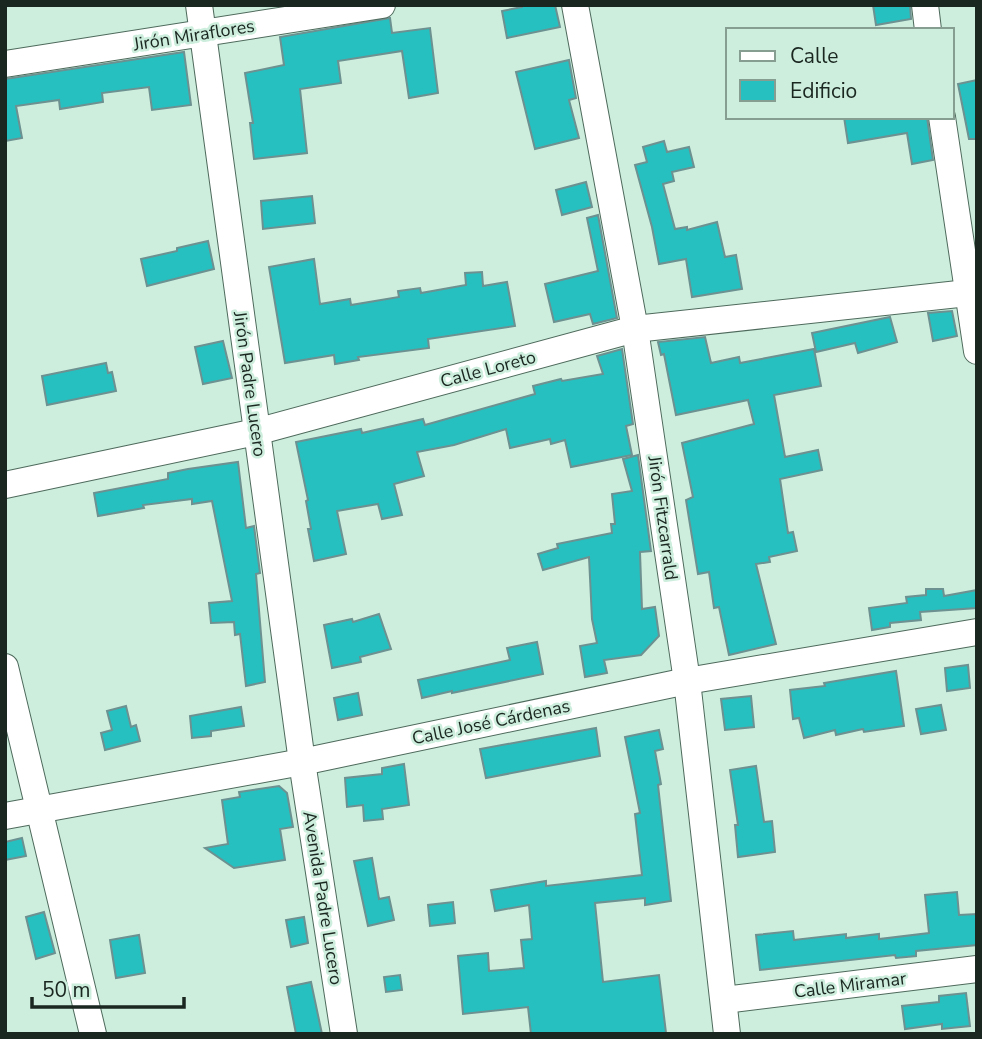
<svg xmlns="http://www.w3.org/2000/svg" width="982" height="1039" font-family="'Nunito Sans',sans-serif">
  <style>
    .building { fill: #26c0c0; stroke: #6c9190; stroke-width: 2 }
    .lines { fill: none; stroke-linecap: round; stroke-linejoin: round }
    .minor-casing { stroke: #4e6a5c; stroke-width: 28 }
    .minor { stroke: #fff; stroke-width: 26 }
    .labels { text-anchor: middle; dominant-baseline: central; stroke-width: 5; stroke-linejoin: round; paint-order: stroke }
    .street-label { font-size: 18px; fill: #1a2620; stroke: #cdeedd }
  </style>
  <rect width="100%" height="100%" fill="#cdeedd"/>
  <g class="building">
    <polygon points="522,5 555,5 560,27 507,38 502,11 522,7"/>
    <polygon points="873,5 910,5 911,19 876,25"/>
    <polygon points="390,18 392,33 430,28 438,93 409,98 402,51 338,61 341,83 300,89 307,153 254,159 250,123 253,123 245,73 284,65 280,37"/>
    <polygon points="184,52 191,105 152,110 149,87 102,93 103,102 60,109 59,100 16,106 22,138 5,141 5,79"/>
    <polygon points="569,60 576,98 569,100 579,138 535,149 516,72"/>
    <polygon points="977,80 977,139 969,139 958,84"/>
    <polygon points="844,117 927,117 933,160 912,164 907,133 848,143"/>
    <polygon points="664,141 667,152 689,147 694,167 672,172 674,181 663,184 675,229 687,227 687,230 717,222 725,257 736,255 742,289 692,297 686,259 659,264 652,227 635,165 647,162 643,147"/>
    <polygon points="586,182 592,207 562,215 556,190"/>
    <polygon points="312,196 315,223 263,229 261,201"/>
    <polygon points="598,215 617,318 593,324 590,314 554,322 545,284 598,271 587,218"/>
    <polygon points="208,241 214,269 147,286 141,259 177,251 177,248"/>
    <polygon points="314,259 320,304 350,299 351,305 399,297 398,291 420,288 421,293 466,285 465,273 482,272 483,286 507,282 515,326 428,339 429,348 358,357 359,360 335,364 334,355 285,363 269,267"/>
    <polygon points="952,311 957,336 933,341 928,313"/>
    <polygon points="890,317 897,342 858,353 855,343 816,352 812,333"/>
    <polygon points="705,337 711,363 739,357 740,363 814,349 821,386 774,395 785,457 818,450 822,470 780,479 788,533 793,532 797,551 769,557 770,562 756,564 776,644 729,655 719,607 714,608 709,572 698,574 686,500 693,497 682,443 754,424 748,400 676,415 664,354 661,355 658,342"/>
    <polygon points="223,341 232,378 203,384 195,347"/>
    <polygon points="622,349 633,424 626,426 632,455 571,467 565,440 551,444 550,439 510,448 506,429 454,445 417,452 424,476 394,484 402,515 382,519 378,504 337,511 346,554 314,561 308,529 311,529 306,501 308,500 296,442 361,429 362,433 423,419 425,425 535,394 533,386 561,379 562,381 603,374 597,356"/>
    <polygon points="106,363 108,373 112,372 116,391 47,405 42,376"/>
    <polygon points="638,455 651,551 640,552 642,609 655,607 659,636 641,655 604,660 607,673 585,677 580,646 597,643 592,619 589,557 543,570 538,554 558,548 557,544 612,533 611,524 615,524 612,494 632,491 623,459"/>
    <polygon points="238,462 246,528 254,526 260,573 256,574 265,682 246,686 240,634 235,635 234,622 211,623 209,603 232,601 212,501 192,504 192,499 143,505 144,508 98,516 94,493 168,479 168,473 188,469"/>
    <polygon points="926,589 943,589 944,596 977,590 977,608 920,612 921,620 890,623 890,627 872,630 869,608 907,603 906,597 926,595"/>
    <polygon points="379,614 391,649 360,657 361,662 332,668 324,625 352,619 353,622"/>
    <polygon points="537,642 543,674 452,693 452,691 422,698 418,680 510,660 507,648"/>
    <polygon points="968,665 970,688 947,691 945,668"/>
    <polygon points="896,671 904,726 864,732 863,729 836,735 835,730 804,738 799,718 793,719 790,690 825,686 824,683"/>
    <polygon points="358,693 362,715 338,720 334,698"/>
    <polygon points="751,696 754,727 725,730 721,699"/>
    <polygon points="941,705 946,730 921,734 916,709"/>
    <polygon points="126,706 131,727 136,725 140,741 105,750 101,733 112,730 107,711"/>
    <polygon points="241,707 244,726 211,731 211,736 192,738 190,716"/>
    <polygon points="596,728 600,756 486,778 480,749"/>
    <polygon points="659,730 663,749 655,751 661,784 658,785 671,901 645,905 645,898 595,903 603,982 659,975 666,1033 531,1034 528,1007 463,1014 458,956 488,953 489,971 524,968 521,940 532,939 529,905 495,911 491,890 546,881 546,886 642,875 635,814 640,813 625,737"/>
    <polygon points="404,764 409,805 382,809 383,819 364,821 363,805 347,807 345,778 382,774 382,768"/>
    <polygon points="756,766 764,822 772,821 775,852 738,857 735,825 738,825 730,770"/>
    <polygon points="279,786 287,793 293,827 280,829 285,860 234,868 205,848 228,844 222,800 240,797 239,792"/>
    <polygon points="22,838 26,856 5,860 5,842"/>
    <polygon points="372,858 379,899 389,897 394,920 368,926 354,861"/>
    <polygon points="957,892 959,915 977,914 977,945 916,951 916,956 896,958 895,955 760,970 756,935 793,931 794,940 846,934 846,938 879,934 879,939 929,933 925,895"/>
    <polygon points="453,902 455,923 430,926 428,905"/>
    <polygon points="44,912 55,953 36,959 26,917"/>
    <polygon points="304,917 308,943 291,947 286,920"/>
    <polygon points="139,935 145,973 116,978 110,940"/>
    <polygon points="400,975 402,990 386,992 384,977"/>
    <polygon points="311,982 322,1034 296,1034 287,987"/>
    <polygon points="966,993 970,1026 942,1029 942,1024 905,1029 902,1006 939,1002 939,996"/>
  </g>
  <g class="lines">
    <g class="minor-casing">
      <g id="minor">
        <polyline points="199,5 302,762 344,1034"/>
        <polyline points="575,5 635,329 687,681 727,1034"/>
        <polyline points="925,5 928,30"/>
        <polyline points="5,64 382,5"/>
        <polyline points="942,117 977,351"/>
        <polyline points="5,485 256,432 635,329 977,292"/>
        <polyline points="5,667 93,1034"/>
        <polyline points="5,816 302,762 687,681 977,632"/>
        <polyline points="724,1000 977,969"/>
      </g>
    </g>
    <use href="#minor" class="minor"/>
  </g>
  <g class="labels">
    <g class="street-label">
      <text transform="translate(194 35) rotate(-9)">Jirón Miraflores</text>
      <text transform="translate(488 369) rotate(-15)">Calle Loreto</text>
      <text transform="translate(250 384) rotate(82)">Jirón Padre Lucero</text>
      <text transform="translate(663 518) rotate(82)">Jirón Fitzcarrald</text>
      <text transform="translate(491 722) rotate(-12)">Calle José Cárdenas</text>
      <text transform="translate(323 898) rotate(81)">Avenida Padre Lucero</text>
      <text transform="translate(850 985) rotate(-7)">Calle Miramar</text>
    </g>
  </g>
  <rect width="982" height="1039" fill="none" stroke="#1a2620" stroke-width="14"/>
  <rect x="726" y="28" width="228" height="91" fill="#cdeedd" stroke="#859e91" stroke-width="2"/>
  <rect x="740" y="51" width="35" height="10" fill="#ffffff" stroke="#859e91" stroke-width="2"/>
  <text x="790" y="63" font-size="21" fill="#1a2620">Calle</text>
  <rect x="740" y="80" width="35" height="21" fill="#26c0c0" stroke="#859e91" stroke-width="2"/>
  <text x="790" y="98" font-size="21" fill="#1a2620">Edificio</text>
  <path d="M32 997v10h152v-10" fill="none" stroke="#1a2620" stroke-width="3.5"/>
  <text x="42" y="997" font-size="21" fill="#1a2620" stroke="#cdeedd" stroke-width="5" paint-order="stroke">50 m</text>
</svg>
